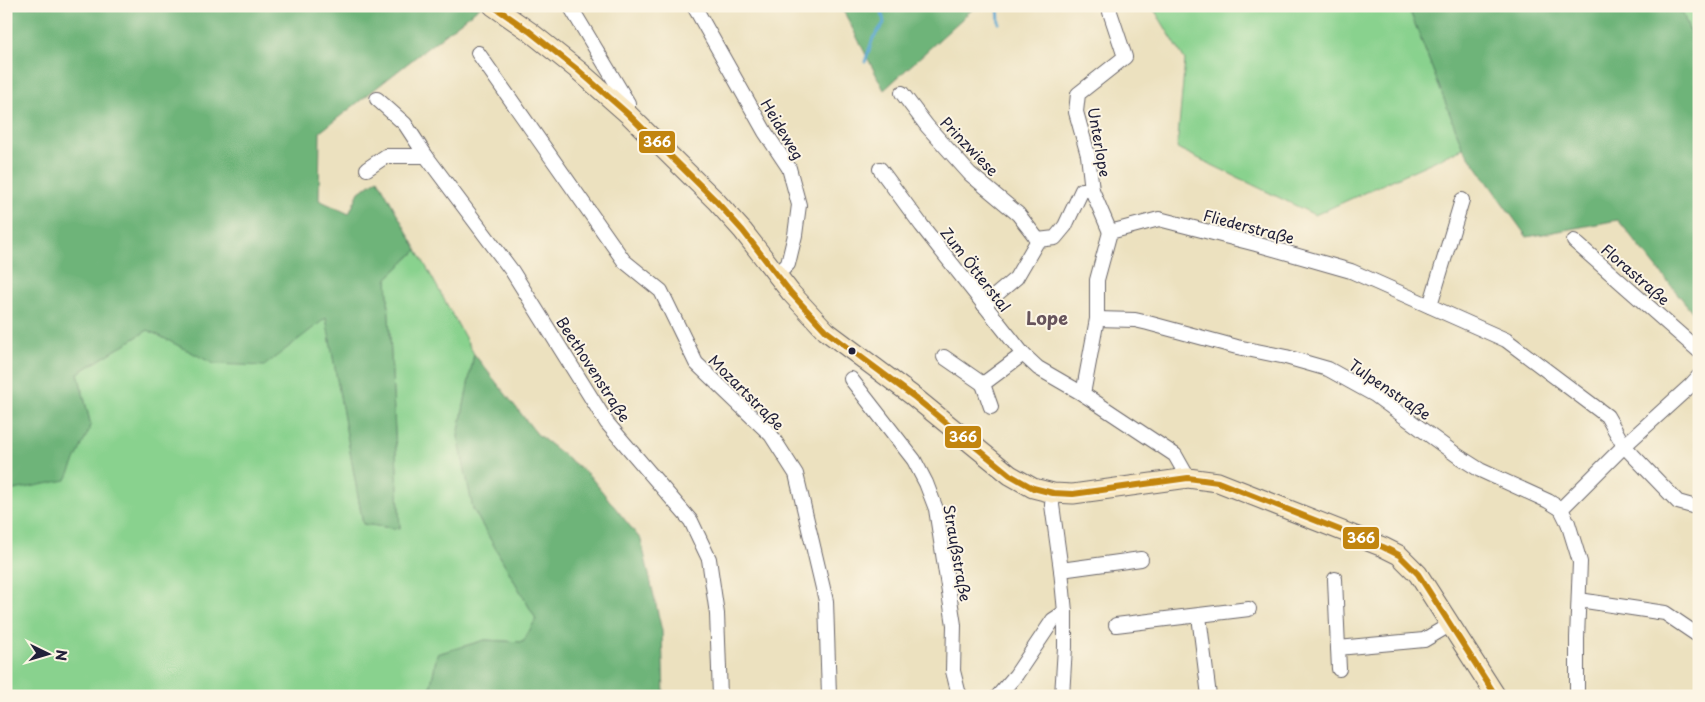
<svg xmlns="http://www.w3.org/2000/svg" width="1705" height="702" font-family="'Playpen Sans',sans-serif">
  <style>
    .green { fill: #89d28e; stroke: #567a64 }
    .forest { fill: #6eb479; stroke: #486b5a }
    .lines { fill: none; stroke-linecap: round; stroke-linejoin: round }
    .stream { stroke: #58a6d1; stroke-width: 3 }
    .street-casing { stroke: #696569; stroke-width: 16 }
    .secondary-casing { stroke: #696569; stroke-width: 21 }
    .street { stroke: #fff; stroke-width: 14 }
    .secondary { stroke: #f8e8c3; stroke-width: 19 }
    .bus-1-casing { stroke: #fcf5e5; stroke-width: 10 }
    .bus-1 { stroke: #c2850f; stroke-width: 6 }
    .bus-dot { fill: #22223b; stroke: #fcf5e5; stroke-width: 2 }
    .labels { text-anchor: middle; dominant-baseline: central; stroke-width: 4; stroke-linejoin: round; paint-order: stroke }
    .street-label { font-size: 15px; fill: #22223b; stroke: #fcf5e5 }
    .quarter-label { font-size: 18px; font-weight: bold; fill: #67545c; stroke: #fcf5e5 }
    .line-badge { stroke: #fcf5e5; stroke-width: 2 }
    .badge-label { font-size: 14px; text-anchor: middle; font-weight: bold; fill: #fff }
  </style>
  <rect width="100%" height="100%" fill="#fcf5e5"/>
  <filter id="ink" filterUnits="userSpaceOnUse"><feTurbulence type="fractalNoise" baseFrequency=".02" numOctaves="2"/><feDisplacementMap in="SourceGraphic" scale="10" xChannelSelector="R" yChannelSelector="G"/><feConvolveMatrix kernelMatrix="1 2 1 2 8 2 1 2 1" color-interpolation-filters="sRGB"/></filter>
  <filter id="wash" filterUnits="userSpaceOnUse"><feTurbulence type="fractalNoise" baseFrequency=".0096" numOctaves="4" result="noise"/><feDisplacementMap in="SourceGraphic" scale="20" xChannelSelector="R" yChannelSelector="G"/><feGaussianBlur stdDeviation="1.12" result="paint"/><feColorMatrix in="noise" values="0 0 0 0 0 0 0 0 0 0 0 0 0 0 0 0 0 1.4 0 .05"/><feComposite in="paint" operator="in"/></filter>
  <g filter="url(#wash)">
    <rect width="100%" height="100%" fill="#ece1bf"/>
    <g class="green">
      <polygon points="1152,6 1408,6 1463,148 1315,215 1177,148 1185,60"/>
      <polygon points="1680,6 1699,6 1699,57"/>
      <polygon points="417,250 474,354 458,436 473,509 536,619 523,642 485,640 437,654 429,696 6,696 6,489 14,490 91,426 78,373 148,330 214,363 326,317 363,524 400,529 387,278"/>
    </g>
    <g class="forest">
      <polygon points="6,6 481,6 320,132 319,200 349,214 359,192 378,179 417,250 387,278 400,529 363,524 326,318 264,366 214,364 148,330 78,373 91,426 66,480 14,490 6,489"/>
      <polygon points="841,6 976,6 884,90"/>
      <polygon points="1408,6 1680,6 1699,57 1699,320 1618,220 1527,237 1463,148"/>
      <polygon points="474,354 537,434 589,475 641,540 662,631 664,696 429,696 437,654 485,640 523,642 536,619 473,509 458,436"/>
    </g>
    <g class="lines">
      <g class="stream">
        <polyline points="998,6 999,23"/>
        <polyline points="865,62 873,38 884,23 882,12 885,6"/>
      </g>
    </g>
  </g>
  <g filter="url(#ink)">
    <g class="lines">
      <g class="street-casing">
        <g id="street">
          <polyline points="570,6 628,103 628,114"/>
          <polyline points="694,6 765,132 789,168 799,205 795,235 788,264 777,275"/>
          <polyline points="1110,6 1110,12 1125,57 1078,94 1076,112 1088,155 1092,190 1110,232"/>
          <polyline points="478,53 624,261 661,291 696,363 771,435 796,474 826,601 829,696"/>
          <polyline points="902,93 927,126 970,174 1018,214 1038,240"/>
          <polyline points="377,99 405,124 426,156 512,271 607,423 691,521 709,559 717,614 720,696"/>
          <polyline points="367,169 386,156 426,156"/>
          <polyline points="880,169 922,226 1023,354 1038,368 1083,394"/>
          <polyline points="1574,241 1699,351"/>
          <polyline points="984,305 1016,278 1038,240 1055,238 1065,226 1082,190 1092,190"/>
          <polyline points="1430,306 1462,200"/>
          <polyline points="1097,319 1135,320 1148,323 1237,347 1286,357 1328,369 1375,395 1458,456 1480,470 1548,501 1561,509"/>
          <polyline points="944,357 983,384"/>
          <polyline points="851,379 914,460 926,483 936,509 954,625 953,671 958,691 961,696"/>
          <polyline points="991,407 983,384 1023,354"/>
          <polyline points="1188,478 1175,455 1083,394 1097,319 1097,280 1110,232 1159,219 1256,244 1351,271 1506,340 1607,416 1624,446 1678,502 1699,508"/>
          <polyline points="1561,509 1624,446 1690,386 1699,376"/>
          <polyline points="1561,509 1568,523 1580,562 1577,638 1577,696"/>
          <polyline points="1061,570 1141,559"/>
          <polyline points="1335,579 1338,648"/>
          <polyline points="1579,600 1665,613 1699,636"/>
          <polyline points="1199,616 1209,696"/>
          <polyline points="1116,625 1249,609"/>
          <polyline points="1339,669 1338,648 1424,640 1451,624"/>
          <polyline points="998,696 1016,675 1053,620 1065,612 1061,570 1052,505 1053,493"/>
          <polyline points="1062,696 1065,647 1065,612"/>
        </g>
      </g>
      <g class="secondary-casing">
        <polyline id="secondary" points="493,6 529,31 578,70 628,114 716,201 743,231 791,293 826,331 913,396 1010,475 1033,488 1053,493 1073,494 1188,478 1218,482 1383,547 1399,555 1418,574 1496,696"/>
      </g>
      <use href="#street" class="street"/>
      <use href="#secondary" class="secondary"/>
      <g class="bus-1-casing">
        <polyline id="bus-1" points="493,6 529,31 578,70 628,114 716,201 743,231 791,293 826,331 913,396 1010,475 1033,488 1053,493 1073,494 1188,478 1218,482 1383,547 1399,555 1418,574 1496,696"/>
      </g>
      <use href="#bus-1" class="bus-1"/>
    </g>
  </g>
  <circle class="bus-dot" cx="852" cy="351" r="4.5"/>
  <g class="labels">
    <g class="street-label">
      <text transform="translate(783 129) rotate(59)">Heideweg</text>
      <text transform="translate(1100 142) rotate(80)">Unterlope</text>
      <text transform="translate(970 146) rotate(46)">Prinzwiese</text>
      <text transform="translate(1249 226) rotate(15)">Fliederstraße</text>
      <text transform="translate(976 269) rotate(52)">Zum Ötterstal</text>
      <text transform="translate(1636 274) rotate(41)">Florastraße</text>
      <text transform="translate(594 369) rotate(57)">Beethovenstraße</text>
      <text transform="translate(1390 389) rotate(34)">Tulpenstraße</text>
      <text transform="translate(747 392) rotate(45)">Mozartstraße</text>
      <text transform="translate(958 553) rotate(80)">Straußstraße</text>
    </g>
    <g class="quarter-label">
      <text x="1047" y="317">Lope</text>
    </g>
  </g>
  <g class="line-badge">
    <rect x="638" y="130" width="38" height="24" rx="5" fill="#c2850f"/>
    <rect x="944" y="425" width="38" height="24" rx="5" fill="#c2850f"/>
    <rect x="1342" y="526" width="38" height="24" rx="5" fill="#c2850f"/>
  </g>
  <g class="badge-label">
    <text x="657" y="147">366</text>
    <text x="963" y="442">366</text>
    <text x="1361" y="543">366</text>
  </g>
  <rect width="1705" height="702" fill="none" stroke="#fcf5e5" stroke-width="25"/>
  <g transform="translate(48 654) rotate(95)" stroke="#fcf5e5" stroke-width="4" paint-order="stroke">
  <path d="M0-4L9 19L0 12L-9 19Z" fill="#22223b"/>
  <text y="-8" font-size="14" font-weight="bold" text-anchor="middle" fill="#22223b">N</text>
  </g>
</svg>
